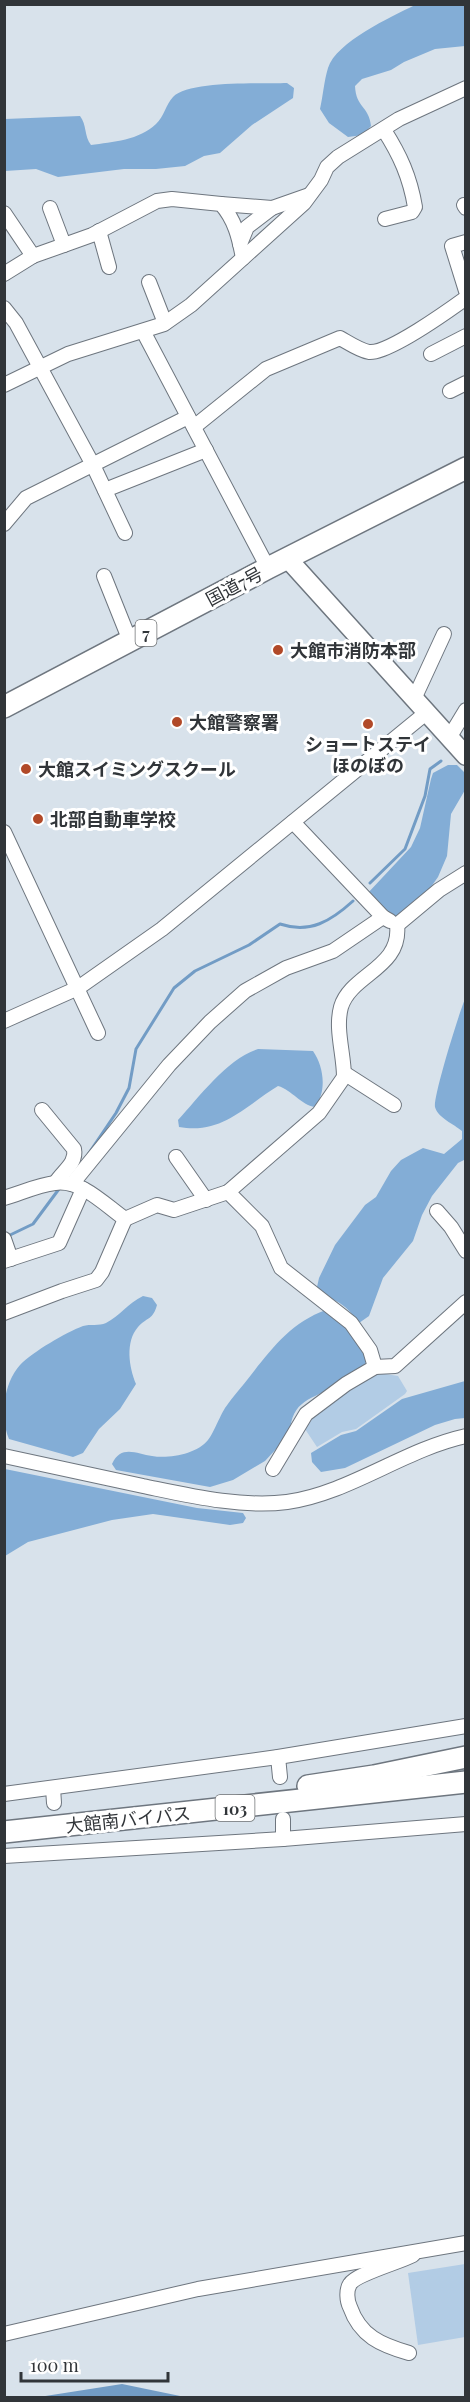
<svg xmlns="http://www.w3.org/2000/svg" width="470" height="2402" font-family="'Playfair Display','Noto Sans JP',serif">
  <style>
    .green { fill: #b2cce5 }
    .forest { fill: #83add6 }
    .water { fill: #729cc5 }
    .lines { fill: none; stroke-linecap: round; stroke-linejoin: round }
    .stream { stroke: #729cc5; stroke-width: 3 }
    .minor-casing { stroke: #6e767f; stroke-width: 16 }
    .major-casing { stroke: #6e767f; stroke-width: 21 }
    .highway-casing { stroke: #6e767f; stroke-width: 24 }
    .minor { stroke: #fff; stroke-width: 14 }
    .major { stroke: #fff; stroke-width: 18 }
    .highway { stroke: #fff; stroke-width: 21 }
    .poi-dot { fill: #b14928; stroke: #fff; stroke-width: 2 }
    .labels { text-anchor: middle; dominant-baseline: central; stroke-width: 6; stroke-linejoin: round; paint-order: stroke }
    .shield { fill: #fff; stroke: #6f7274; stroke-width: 1.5 }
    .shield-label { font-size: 16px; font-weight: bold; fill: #313539 }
    .street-label { font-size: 18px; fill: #313539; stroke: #fff }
    .poi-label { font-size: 18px; font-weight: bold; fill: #313539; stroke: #fff; text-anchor: start }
  </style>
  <rect width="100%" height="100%" fill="#d8e2eb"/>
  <g class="green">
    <polygon points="380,1373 398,1376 407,1391 405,1394 356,1429 342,1432 317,1447 305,1429 319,1409 371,1375"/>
    <polygon points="465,2264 465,2337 418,2345 408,2273"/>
  </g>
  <g class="forest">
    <path d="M415,5H465V46L435,49L404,62L391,70L362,79L355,86C356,108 369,106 371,126L363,135L348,137L329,123L320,109C323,96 324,81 328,68C336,42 391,17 415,5Z"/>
    <path d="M287,83L294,88L293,98L252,125L220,153L204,156L185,166L156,169H124L58,177L36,169L5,171V119L80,116C87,125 84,136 91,145C112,142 140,140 156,124C164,117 166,104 173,97C189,80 263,84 287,83Z"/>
    <polygon points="448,765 457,765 465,773 465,790 451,814 447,856 438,877 426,894 407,910 395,916 386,913 367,894 411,847 420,828 431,779 433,773"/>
    <path d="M465,999V1162L464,1160L458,1163L432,1196L422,1215L413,1241L383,1278L369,1316L359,1323C348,1308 341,1301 324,1297L317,1287L319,1278L335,1245L365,1205L376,1197L391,1171L401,1160L423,1148L444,1154L462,1139V1131C454,1124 438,1118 435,1107C433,1097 459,1013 465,999Z"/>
    <path d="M258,1049L313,1051C324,1067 327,1091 315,1107C301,1105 292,1090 278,1086C245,1106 222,1135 179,1127L178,1120C199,1097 228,1058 258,1049Z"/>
    <path d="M143,1296L152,1298L157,1305C153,1320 147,1317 138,1327C125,1342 129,1367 136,1384L120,1409L99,1429L83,1453L73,1457L9,1439C0,1417 3,1384 20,1365C34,1351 65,1333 83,1326C90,1324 99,1326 106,1323C120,1316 128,1303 143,1296Z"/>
    <path d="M326,1310L348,1326L366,1359L365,1366C356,1372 347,1379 337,1385C312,1400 291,1399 290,1434L265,1461L233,1480L210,1487L116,1470L112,1464C121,1444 137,1454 152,1456C169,1459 197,1454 208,1440C212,1436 220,1416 225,1408C233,1396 242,1387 251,1375C272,1348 292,1322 326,1310Z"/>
    <polygon points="465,1381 465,1418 455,1419 435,1425 345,1468 321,1472 312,1462 311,1453 341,1435 356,1431 402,1399"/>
    <polygon points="5,1469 197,1508 243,1513 246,1518 243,1523 230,1525 153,1514 112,1520 28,1542 5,1556"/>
  </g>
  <polygon class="water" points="122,2384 185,2397 39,2397"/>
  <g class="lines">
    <g class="stream">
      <polyline points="370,883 405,849 425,796 430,769 441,761"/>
      <path d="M89,1153L116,1113L129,1088L136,1049L174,988L195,971L249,945L280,924C310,934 331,921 353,901"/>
      <polyline points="8,1236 33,1224 59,1189"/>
    </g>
    <g class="minor-casing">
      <g id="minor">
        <path d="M384,130C400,155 410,177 415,207L412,212L385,219"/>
        <polyline points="221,204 272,208 309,195"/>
        <polyline points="464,205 466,208"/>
        <polyline points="50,208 64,245"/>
        <polyline points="4,213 33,256"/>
        <polyline points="99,231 109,267"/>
        <polyline points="466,242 452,246 466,291"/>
        <polyline points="240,244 247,227 272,208"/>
        <path d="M4,274L33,256L92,235L157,201L172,199L221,204C235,220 239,237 243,258"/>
        <polyline points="149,282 165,323"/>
        <polyline points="4,308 16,323 93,465 125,533"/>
        <polyline points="143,331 268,568"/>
        <polyline points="431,354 466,336"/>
        <polyline points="4,385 68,354 164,324 191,305 304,203 321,180 327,167 338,157 399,119 466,88"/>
        <polyline points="450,391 466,383"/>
        <path d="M194,427L266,369L340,338C349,343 359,350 369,352C388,354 448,311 466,298"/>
        <polyline points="105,490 206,450"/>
        <polyline points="4,524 26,498 188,417"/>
        <polyline points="104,576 130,641"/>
        <polyline points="414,699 444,634"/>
        <polyline points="449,738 466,710"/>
        <polyline points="293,822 383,917 390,921"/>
        <polyline points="4,832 98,1033"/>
        <polyline points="397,925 439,890 466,873"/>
        <polyline points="4,1021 78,988 162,929 426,713"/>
        <polyline points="344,1073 394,1105"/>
        <path d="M42,1110L74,1149C77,1163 63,1171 56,1182"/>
        <polyline points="176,1157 206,1200"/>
        <polyline points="72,1184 169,1065 210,1022 245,991 286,968 333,951 383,917"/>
        <polyline points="228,1192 262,1226 281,1268 351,1323 370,1350 375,1367"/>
        <path d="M4,1198C21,1193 38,1185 55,1183C81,1179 105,1205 125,1219L157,1205L174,1210L228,1192L319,1113L344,1077C344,1054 335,1029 341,1007C351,974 402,968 397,925"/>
        <polyline points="437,1211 451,1227 466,1251"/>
        <polyline points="4,1239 11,1259"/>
        <polyline points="4,1261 59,1243 83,1189"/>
        <polyline points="4,1313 62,1291 96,1280 102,1272 125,1219"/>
        <path d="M4,1456C51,1466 97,1476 143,1486C187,1495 241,1508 287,1502C350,1493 403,1450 466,1436"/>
        <polyline points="273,1469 306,1414 346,1384 375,1367 395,1366 466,1302"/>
        <polyline points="278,1757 280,1777"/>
        <polyline points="53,1788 54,1803"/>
        <polyline points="4,1794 278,1757 466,1726"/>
        <polyline points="283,1819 283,1839"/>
        <polyline points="4,1856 283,1839 466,1824"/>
        <polyline points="4,2334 198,2289 466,2243"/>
        <path d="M409,2353C381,2345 360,2336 350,2307C347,2301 346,2290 350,2284C356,2274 400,2262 413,2255"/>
      </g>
    </g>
    <g class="major-casing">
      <polyline id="major" points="288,559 466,756"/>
    </g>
    <g class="highway-casing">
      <g id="highway">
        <polyline points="4,707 268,568 466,468"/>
        <polyline points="308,1786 374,1776 466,1757"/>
        <polyline points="4,1832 466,1782"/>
      </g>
    </g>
    <use href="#minor" class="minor"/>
    <use href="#major" class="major"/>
    <use href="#highway" class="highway"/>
  </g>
  <g class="poi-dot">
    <circle cx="278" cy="650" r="6"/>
    <circle cx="177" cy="722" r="6"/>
    <circle cx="368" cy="724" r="6"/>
    <circle cx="26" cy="769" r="6"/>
    <circle cx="38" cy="819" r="6"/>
  </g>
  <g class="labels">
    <g class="shield">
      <rect x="135.5" y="620" width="21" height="26" rx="4.5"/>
      <rect x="215.5" y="1795" width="39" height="26" rx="4.5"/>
    </g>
    <g class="shield-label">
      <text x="146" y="633">7</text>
      <text x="235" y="1808">103</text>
    </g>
    <g class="street-label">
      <text transform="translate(234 586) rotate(-28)">国道7号</text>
      <text transform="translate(128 1819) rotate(-6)">大館南バイパス</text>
    </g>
    <g class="poi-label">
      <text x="290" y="650">大館市消防本部</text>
      <text x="189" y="722">大館警察署</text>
      <text x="368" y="744" text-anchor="middle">ショートステイ<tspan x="368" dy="21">ほのぼの</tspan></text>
      <text x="38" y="769">大館スイミングスクール</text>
      <text x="50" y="819">北部自動車学校</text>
    </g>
  </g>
  <rect width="470" height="2402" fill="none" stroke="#313539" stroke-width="12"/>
  <path d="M21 2372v9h147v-9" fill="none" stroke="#313539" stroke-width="3"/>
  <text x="30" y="2372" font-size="18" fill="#313539" stroke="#ffffff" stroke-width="4.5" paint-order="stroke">100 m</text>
</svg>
